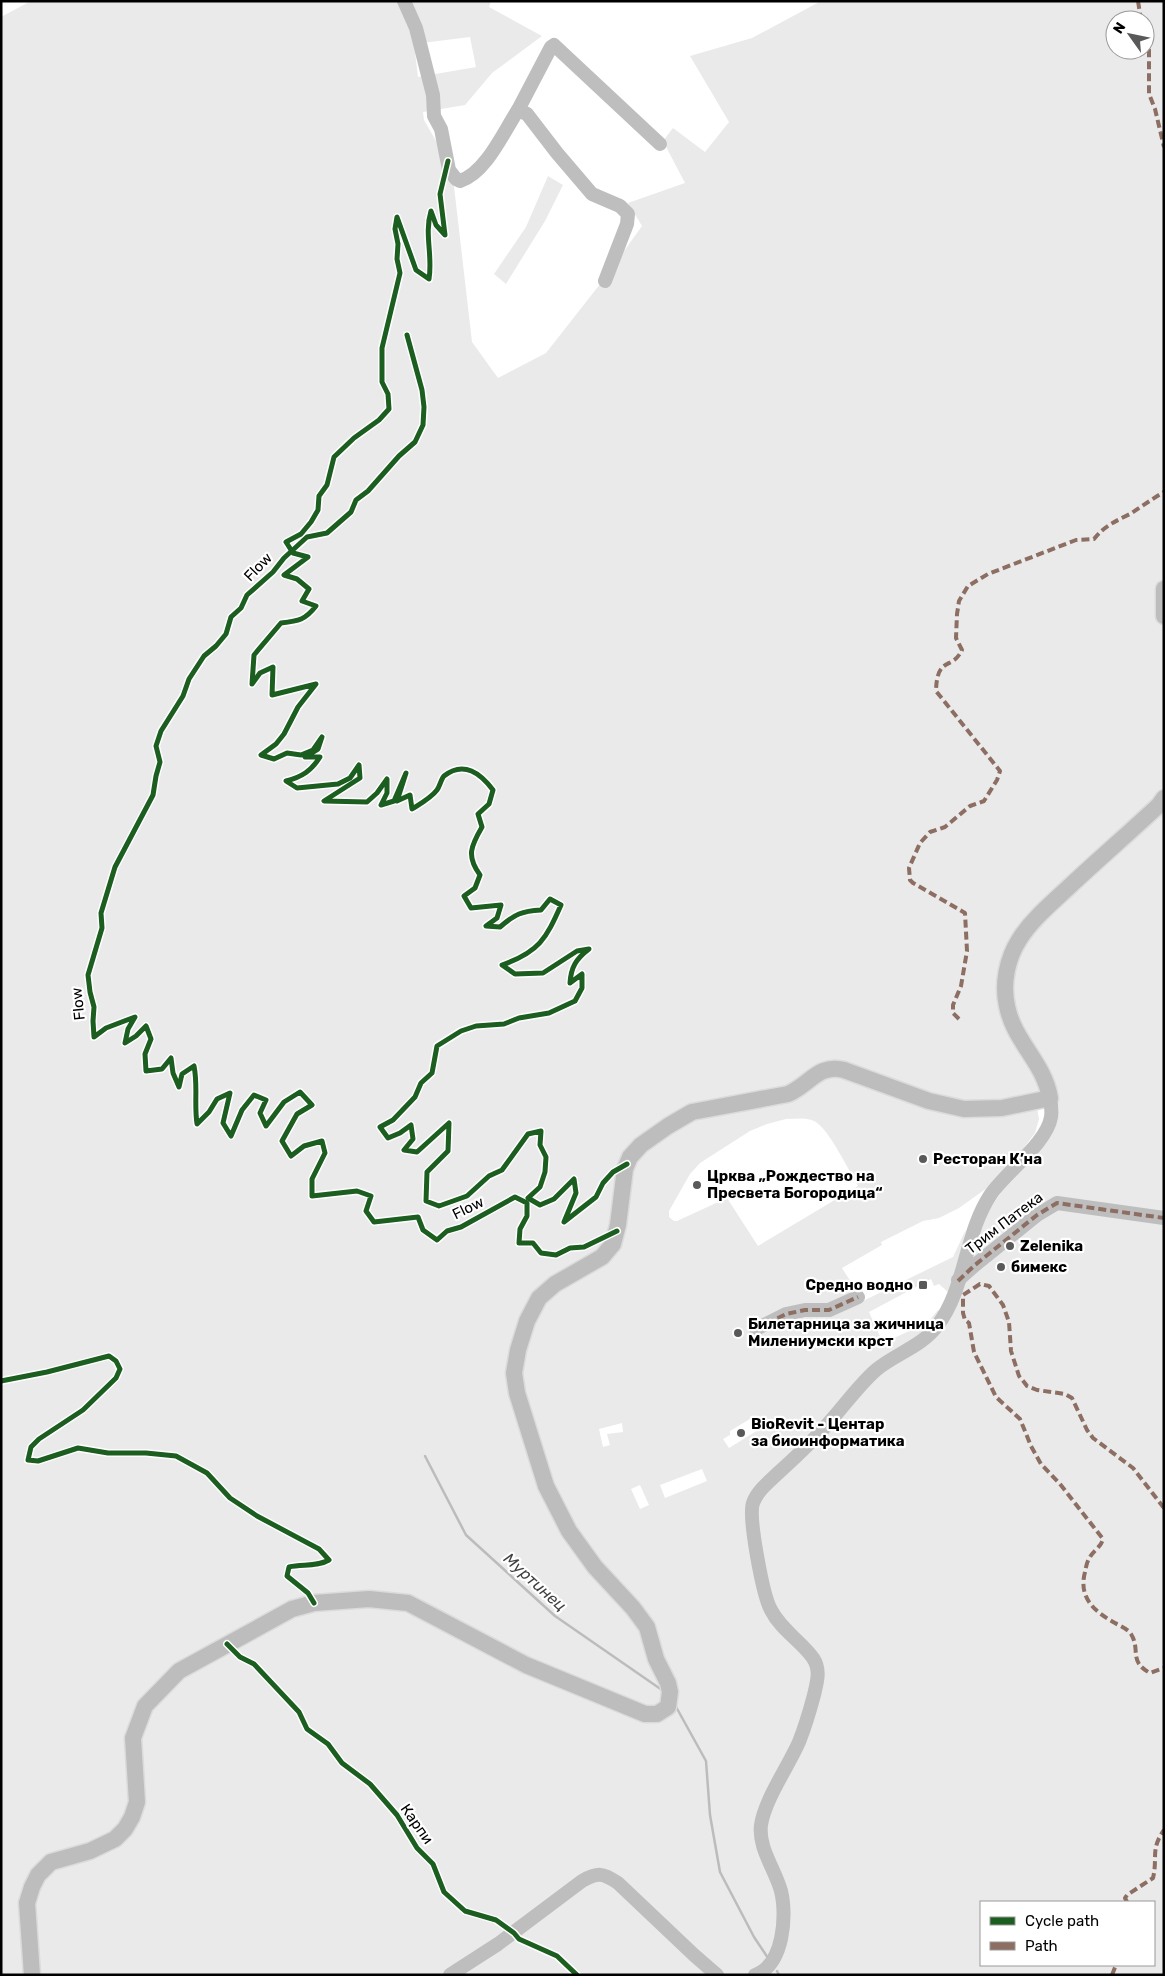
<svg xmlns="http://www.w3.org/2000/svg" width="1165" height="1976" font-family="Rubik,sans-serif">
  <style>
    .green { fill: #eaeaea; fill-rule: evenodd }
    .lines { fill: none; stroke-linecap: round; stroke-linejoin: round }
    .stream { stroke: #bcbcbc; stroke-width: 2.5 }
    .major-casing { stroke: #dbdbdb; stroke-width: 19 }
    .minor { stroke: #bebebe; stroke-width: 14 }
    .major { stroke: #bdbdbd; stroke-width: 16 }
    .quiet { stroke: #8d6e63; stroke-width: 4; stroke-dasharray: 8 4; stroke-linecap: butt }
    .cycleway-casing { stroke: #fff; stroke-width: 8 }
    .cycleway { stroke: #1b5e20; stroke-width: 5 }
    .poi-dot { fill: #595959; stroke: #fff; stroke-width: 2 }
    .labels { text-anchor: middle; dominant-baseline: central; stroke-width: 4.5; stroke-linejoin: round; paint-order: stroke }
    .street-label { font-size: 15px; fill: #000; stroke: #fff }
    .poi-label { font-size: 15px; font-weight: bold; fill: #000; stroke: #fff; text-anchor: start }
    .water-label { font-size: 16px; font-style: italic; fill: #414141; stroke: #fff }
  </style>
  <rect width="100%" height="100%" fill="#fff"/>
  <g class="green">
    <path d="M31,1H491L489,7L542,36L492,73L465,105L423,112L424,120L452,169L472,342L498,378L546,353L604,279L642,226L628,203L685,183L663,141L673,128L705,152L729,122L690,56L752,38L821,1H1164V1975H1V17ZM1115,20H1145V50H1115ZM470,37L476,67L418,77L414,44ZM1035,1097L1057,1113C1057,1136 1025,1164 1010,1181C978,1219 961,1268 941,1313L938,1310L927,1323L883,1343L869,1312L931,1279L934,1286L939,1284L948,1292L954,1281L966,1229L953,1257L863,1301L842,1268L882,1245L881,1242L923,1221L939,1218L959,1208L987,1188L1020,1153L1035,1133L1039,1119ZM786,1119C795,1119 805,1117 814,1121C828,1127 849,1171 858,1186L758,1246L727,1198L677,1221H674L669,1217V1211L690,1174L700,1163L750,1131L767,1124ZM757,1418L763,1427L729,1448L723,1439L730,1435V1431L750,1419L753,1420ZM622,1423L623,1432L607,1434L610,1445L603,1447L599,1429ZM702,1469L707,1481L665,1498L660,1485ZM640,1485L649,1505L640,1509L631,1489ZM981,1902H1154V1965H981Z"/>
    <polygon points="548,176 563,185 545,221 506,284 494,274 526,227"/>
  </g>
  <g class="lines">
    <g class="stream">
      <polyline points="425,1456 466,1535 555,1616 662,1690"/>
      <polyline points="675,1705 706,1761 710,1815 720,1872 754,1937 768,1958"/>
      <polyline points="777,1971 779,1975"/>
    </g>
    <g class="major-casing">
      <g id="major">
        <polyline points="1164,589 1164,616"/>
        <path d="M32,1975L27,1903L32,1887L38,1875L51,1862L90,1851L115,1839L125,1829L132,1817L137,1802L133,1738L145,1706L179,1671L292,1609L314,1603L369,1599L408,1603L526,1665L645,1714H657L668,1707L670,1692L668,1683L656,1659L647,1627L633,1608L595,1567L569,1531L546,1486L517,1393L514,1373L518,1350L527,1321L539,1298L555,1284L602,1257L613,1244L618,1225L625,1169L630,1157L641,1145L668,1126L692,1112L788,1094C809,1085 819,1063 844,1070L929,1101L964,1109L1002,1108L1050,1098C1044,1062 1014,1042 1007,1006C1002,984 1007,959 1019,940C1032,919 1053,902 1071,885C1100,858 1130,832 1159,805L1164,798"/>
      </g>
    </g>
    <g class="minor">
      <path d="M404,1L416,28L433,95L434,116L441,129L449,170L456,179L460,181C486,173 504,131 518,110L527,114L557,153L592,194L620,206L628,214L627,224L605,281"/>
      <polyline points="518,110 551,47 554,45 660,144"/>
      <polyline points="958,1280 975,1265 1037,1215 1057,1203 1164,1218"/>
      <polyline points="756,1329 786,1314 805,1310 829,1310 858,1297"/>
      <path d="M450,1975L498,1944L582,1881C598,1872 603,1873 618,1883L694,1955L717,1975"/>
      <path d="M755,1975C784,1965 787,1915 781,1891C775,1869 758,1848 761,1825C765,1799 788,1767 799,1742C805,1727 810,1710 814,1695C817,1682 821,1670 813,1658C801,1641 781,1630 771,1610C763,1596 748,1517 753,1503C757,1491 768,1483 777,1474C797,1456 816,1438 833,1418C847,1402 860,1384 876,1370C895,1354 921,1347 937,1326C966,1289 964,1234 991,1194C1006,1172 1047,1143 1051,1117C1052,1111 1051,1104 1050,1098"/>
    </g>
    <use href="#major" class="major"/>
    <g class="quiet">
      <polyline points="1138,1 1141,20"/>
      <polyline points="1145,38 1149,50 1149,94 1155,109 1164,147"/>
      <path d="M959,1019L953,1013V1005L961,986L967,951L965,913L913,883L910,880L909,868L920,843L930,832L945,827L970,806L984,801L997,780L1000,771L936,691C937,655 952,671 962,650L956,638L957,614L959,601L968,586L988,574L1076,540L1094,539C1104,526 1116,521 1130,514C1141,507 1152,499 1164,492"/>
      <polyline points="958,1281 975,1265 1037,1215 1057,1203 1164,1218"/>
      <polyline points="756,1329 786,1314 805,1310 829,1310 858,1297"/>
      <path d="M1164,1508L1133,1468L1093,1438L1087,1430L1072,1398L1065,1394L1037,1390L1027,1386L1024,1382L1019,1376L1011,1351L1009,1322L1003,1305L989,1286L980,1284L963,1295V1313L965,1320L969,1323L974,1352L996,1397L1020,1419L1031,1446L1041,1464L1060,1484L1103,1539C1101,1547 1094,1550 1090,1557C1087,1561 1086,1567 1085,1572C1078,1598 1095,1612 1115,1623C1120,1626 1128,1629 1131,1634C1141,1650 1128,1661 1150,1673L1164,1668"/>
      <path d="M1127,1902L1125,1898L1127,1895L1153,1878C1158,1857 1150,1850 1164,1830"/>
      <polyline points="1112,1975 1116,1965"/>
    </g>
    <g class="cycleway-casing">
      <g id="cycleway">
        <path d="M448,161L440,194L445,235L436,225L431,211C424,234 433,256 429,279L416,270L397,217L395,229L398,244L397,259L400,273L382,348V382L388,394L389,409L379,420L354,438L334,457L327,485L319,496L318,510L311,522L301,534L286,542L293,553L308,557L284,575L297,579L309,589L302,601L316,606C305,620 299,621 281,623L254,655L252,684L260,673L273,667L272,695L316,684L298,707L284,734L276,744L261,755L274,759L287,753L301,755L313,750L322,737L318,749L305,757H320C311,771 302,777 286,781L297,788L338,784L350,778L359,765L360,778L324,801L367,802L377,793L387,779V793L381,805L394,801L406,773L397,801L410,795L412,809C420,804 431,798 437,790C440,786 441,779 444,776C464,760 481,774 493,790L489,804L478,814L482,827C471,846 466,856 480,875L475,888L464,896L471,908L501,905L497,918L486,926L500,927C515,914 522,911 541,910L550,899L561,905C546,939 539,952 502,965L515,974L543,973L577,951L589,949C576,959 571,967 570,983L582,974V988L575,1001L549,1013L519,1018L504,1024L476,1026L461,1031L437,1046L432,1073L421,1083L415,1097L393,1120L380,1127L388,1138L400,1133L411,1125L413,1139L404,1150L417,1152L449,1123L448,1151L427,1172L426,1201L439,1206L467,1196L489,1176L502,1170L528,1134L541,1131L540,1145L546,1157L545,1172L540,1187L528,1198L540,1205L554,1199L574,1179L576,1193L564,1222L596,1197L603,1183L613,1172L627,1164"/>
        <path d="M407,335L422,390L424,407L423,425L415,442L399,456L368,491L356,500L351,512L327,533L307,537L284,558L273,572L247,595L241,608L231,617L226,634L216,646L204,656L189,679L183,696L161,731L156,746L160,762L156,776L153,795L115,867L101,913L102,928L88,975L90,992L94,1007L93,1021L94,1037L106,1028L135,1017L128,1029L125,1043L136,1036L146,1026L151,1039L145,1054L146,1071L162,1069L171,1058L173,1073L179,1087L182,1074L194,1066C198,1085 194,1104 197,1124L209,1112L217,1099L230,1093L223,1123L231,1136L242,1110L254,1095L266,1100L260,1113L266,1126L284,1102L300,1092L312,1105L297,1114L282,1141L291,1156L304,1146L322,1141L325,1153L312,1179V1196L357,1191L371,1196L366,1211L374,1222L418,1217L423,1230L437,1240L447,1231L461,1227L515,1197L527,1203V1216L520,1229L519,1243H533L541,1253L556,1255L570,1248L584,1247L617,1231"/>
        <path d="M1,1381L47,1372L109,1356L116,1361L120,1369L116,1378L83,1410L39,1439L31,1447L28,1460L38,1461L78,1448L108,1453H146L176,1456L207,1473L230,1498L257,1516L319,1549L329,1560C317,1567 303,1564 289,1567L287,1576L308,1593L314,1603"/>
        <polyline points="227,1644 240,1657 254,1664 299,1712 307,1729 328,1744 342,1763 370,1784 397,1815 417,1848 433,1864 444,1892 465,1911 496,1920 514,1933 519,1939 557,1956 577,1975"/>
      </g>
    </g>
    <use href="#cycleway" class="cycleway"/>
  </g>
  <g class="poi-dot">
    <circle cx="923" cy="1159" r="5"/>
    <circle cx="697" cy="1185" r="5"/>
    <circle cx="1010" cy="1246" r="5"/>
    <circle cx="1001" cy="1267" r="5"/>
    <rect x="918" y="1280" width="10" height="10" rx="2.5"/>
    <circle cx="738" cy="1333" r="5"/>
    <circle cx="741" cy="1433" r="5"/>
  </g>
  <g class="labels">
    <g class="street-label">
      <text transform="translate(258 567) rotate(-46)">Flow</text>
      <text transform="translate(78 1004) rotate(-96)">Flow</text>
      <text transform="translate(468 1208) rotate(-26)">Flow</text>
      <text transform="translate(1004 1223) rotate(-37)">Трим Патека</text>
      <text transform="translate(417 1824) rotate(55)">Карпи</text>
    </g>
    <g class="poi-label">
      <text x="933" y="1159">Ресторан К’на</text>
      <text x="707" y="1176">Црква „Рождество на<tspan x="707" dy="17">Пресвета Богородица“</tspan></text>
      <text x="1020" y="1246">Zelenika</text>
      <text x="1011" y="1267">бимекс</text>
      <text x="913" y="1285" text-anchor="end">Средно водно</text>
      <text x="748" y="1324">Билетарница за жичница<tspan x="748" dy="17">Милениумски крст</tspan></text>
      <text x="751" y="1424">BioRevit - Центар<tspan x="751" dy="17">за биоинформатика</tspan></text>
    </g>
    <g class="water-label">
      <text transform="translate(535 1582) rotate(42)">Муртинец</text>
    </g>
  </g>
  <rect width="1165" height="1976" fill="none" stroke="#000000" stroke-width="5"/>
  <rect x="980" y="1901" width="175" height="65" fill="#ffffff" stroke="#999999"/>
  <rect x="990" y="1917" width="25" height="8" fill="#1b5e20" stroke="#999999"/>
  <text x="1025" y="1926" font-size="15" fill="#000000">Cycle path</text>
  <rect x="990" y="1942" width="25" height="8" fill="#8d6e63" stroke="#999999"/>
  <text x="1025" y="1951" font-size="15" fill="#000000">Path</text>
  <g transform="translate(1130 35) rotate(303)"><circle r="24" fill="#ffffff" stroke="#999999"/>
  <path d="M0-4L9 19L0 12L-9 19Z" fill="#595959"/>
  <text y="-8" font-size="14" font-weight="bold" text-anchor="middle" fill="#000000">N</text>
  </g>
</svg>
